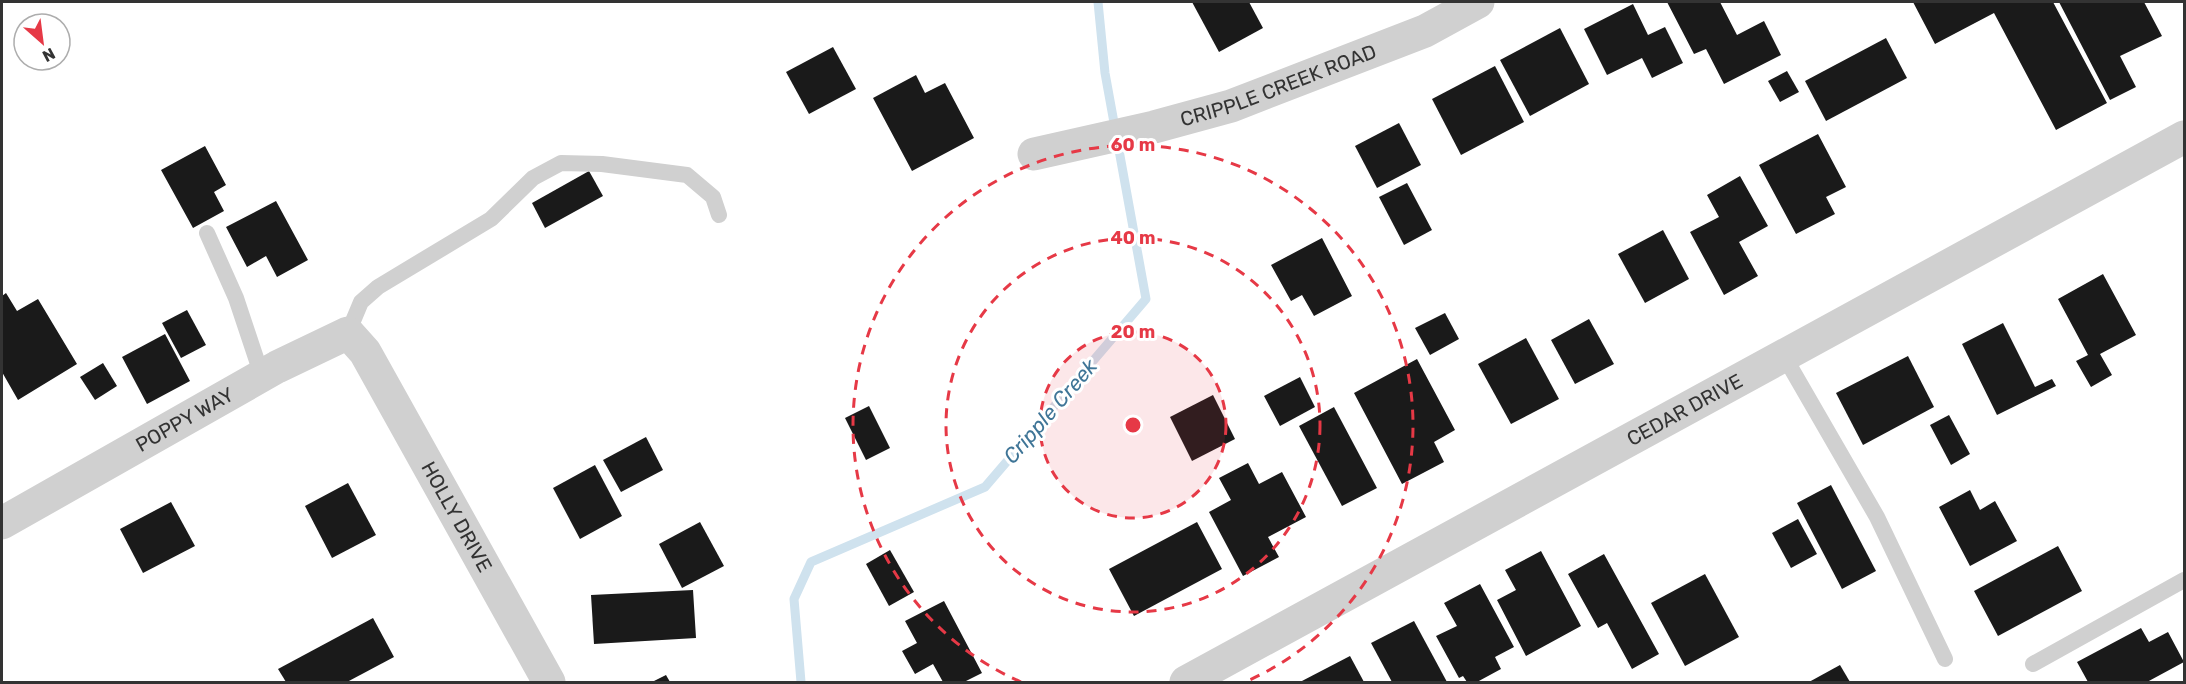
<svg xmlns="http://www.w3.org/2000/svg" width="2186" height="684" font-family="Rubik,sans-serif">
  <style>
    .lines { fill: none; stroke-linecap: round; stroke-linejoin: round }
    .stream { stroke: #cfe2ee; stroke-width: 9 }
    .building { fill: #1a1a1a }
    .service { stroke: #d0d0d0; stroke-width: 16 }
    .minor { stroke: #d0d0d0; stroke-width: 33 }
    .ring { fill: none; stroke: #e63946; stroke-width: 3; stroke-dasharray: 10 8 }
    .labels { text-anchor: middle; dominant-baseline: central; stroke-width: 6; stroke-linejoin: round; paint-order: stroke }
    .street-label { font-size: 20px; fill: #333; stroke: #fff }
    .water-label { font-size: 21px; font-style: italic; fill: #3f7597; stroke: #fff }
    .centre { fill: #e63946; stroke: #fff; stroke-width: 3 }
    .ring-label { font-size: 18px; text-anchor: middle; font-weight: bold; fill: #e63946; stroke: #fff; stroke-width: 6; stroke-linejoin: round; paint-order: stroke }
  </style>
  <rect width="100%" height="100%" fill="#fff"/>
  <g class="lines">
    <polyline class="stream" points="801,682 794,599 811,562 985,487 1146,299 1105,73 1098,2"/>
  </g>
  <g class="building">
    <polygon points="1192,2 1249,2 1263,28 1219,52"/>
    <polygon points="1667,2 1720,2 1737,35 1764,21 1781,55 1724,84 1706,49 1694,54"/>
    <polygon points="1913,2 2053,2 2107,103 2056,130 1994,13 1935,44"/>
    <polygon points="2059,2 2144,2 2162,36 2120,56 2136,87 2110,100"/>
    <polygon points="1633,4 1648,35 1665,27 1683,63 1652,78 1642,58 1607,75 1584,29"/>
    <polygon points="1560,28 1589,84 1530,116 1500,60"/>
    <polygon points="1886,38 1907,78 1826,121 1805,81"/>
    <polygon points="833,47 856,89 809,114 786,72"/>
    <polygon points="1495,66 1524,122 1461,155 1432,99"/>
    <polygon points="1787,71 1799,92 1780,102 1768,81"/>
    <polygon points="916,75 925,93 945,83 974,138 912,171 873,98"/>
    <polygon points="1399,123 1421,165 1377,188 1355,146"/>
    <polygon points="1818,134 1846,187 1826,197 1835,214 1796,234 1759,165"/>
    <polygon points="205,146 226,185 214,192 224,211 193,228 161,170"/>
    <polygon points="589,171 603,196 545,228 532,203"/>
    <polygon points="1740,176 1768,226 1739,242 1758,276 1724,295 1690,232 1719,217 1707,195"/>
    <polygon points="1407,183 1432,230 1404,245 1379,197"/>
    <polygon points="276,201 308,260 277,277 266,256 247,267 226,227"/>
    <polygon points="1663,230 1689,279 1645,303 1618,254"/>
    <polygon points="1322,238 1352,296 1314,316 1302,295 1291,301 1271,265"/>
    <polygon points="2103,274 2136,335 2100,354 2112,375 2091,387 2076,361 2088,355 2058,299"/>
    <polygon points="6,293 17,311 38,299 77,364 18,400 2,372 2,296"/>
    <polygon points="187,310 206,345 181,358 162,323"/>
    <polygon points="1445,313 1459,339 1430,355 1415,328"/>
    <polygon points="1589,319 1614,364 1575,384 1551,340"/>
    <polygon points="2003,323 2035,387 2052,379 2056,386 1997,415 1962,344"/>
    <polygon points="165,334 190,381 147,404 122,357"/>
    <polygon points="1526,338 1559,399 1511,424 1478,364"/>
    <polygon points="1908,356 1934,407 1863,445 1836,393"/>
    <polygon points="1417,359 1455,430 1434,442 1444,462 1402,484 1354,393"/>
    <polygon points="103,363 117,386 95,400 80,377"/>
    <polygon points="1300,377 1315,407 1280,426 1264,396"/>
    <polygon points="1213,395 1235,439 1192,461 1170,417"/>
    <polygon points="869,406 890,448 866,460 845,418"/>
    <polygon points="1334,407 1377,488 1342,506 1299,426"/>
    <polygon points="1949,415 1970,454 1951,465 1930,425"/>
    <polygon points="646,437 663,470 621,492 603,460"/>
    <polygon points="1248,463 1259,484 1282,472 1306,517 1268,537 1279,557 1243,576 1209,512 1231,500 1219,478"/>
    <polygon points="595,465 622,516 580,539 553,488"/>
    <polygon points="348,483 376,535 332,558 305,506"/>
    <polygon points="1831,485 1876,571 1842,589 1797,503"/>
    <polygon points="1970,490 1980,510 1995,501 2017,541 1970,566 1939,507"/>
    <polygon points="171,502 195,546 143,573 120,529"/>
    <polygon points="1798,519 1817,554 1791,568 1772,533"/>
    <polygon points="700,522 724,566 682,588 659,544"/>
    <polygon points="1197,522 1222,569 1134,616 1109,569"/>
    <polygon points="2058,546 2082,591 1998,636 1974,591"/>
    <polygon points="890,550 914,592 889,606 866,564"/>
    <polygon points="1541,551 1581,626 1526,656 1497,600 1516,590 1505,570"/>
    <polygon points="1604,554 1659,654 1632,669 1607,623 1598,628 1568,574"/>
    <polygon points="1705,574 1739,637 1685,666 1651,603"/>
    <polygon points="1480,584 1514,647 1495,657 1501,669 1477,682 1467,682 1463,676 1459,678 1436,636 1457,626 1444,603"/>
    <polygon points="693,590 696,638 594,644 591,595"/>
    <polygon points="944,601 982,673 964,682 943,682 933,664 915,674 902,651 917,643 905,621"/>
    <polygon points="373,618 394,657 347,682 286,682 278,669"/>
    <polygon points="1414,621 1447,682 1392,682 1371,643"/>
    <polygon points="2141,628 2149,642 2168,632 2184,662 2147,682 2088,682 2077,662"/>
    <polygon points="1350,656 1364,682 1300,682"/>
    <polygon points="1840,665 1850,682 1809,682"/>
    <polygon points="666,675 670,682 652,682"/>
  </g>
  <g class="lines">
    <g class="service">
      <polyline points="207,233 236,298 262,376"/>
      <polyline points="348,333 361,302 378,287 491,219 533,178 561,163 602,164 687,175 713,197 719,215"/>
      <polyline points="1784,356 1877,517 1945,659"/>
      <polyline points="2033,664 2184,580"/>
    </g>
    <g class="minor">
      <path id="s1" d="M1034,154L1154,127L1231,106L1425,31L1478,2"/>
      <path id="s2" d="M2,523L277,367L348,333L365,352L549,682"/>
      <path id="s3" d="M1186,682L2184,137"/>
    </g>
  </g>
  <circle cx="1133" cy="425" r="93" fill="#e63946" fill-opacity=".12"/>
  <g class="ring">
    <circle cx="1133" cy="425" r="93"/>
    <circle cx="1133" cy="425" r="187"/>
    <path d="M1021 682A280 280 0 1 1 1245 682"/>
  </g>
  <g class="labels">
    <g class="street-label">
      <text stroke="none"><textPath href="#s1" startOffset="254">CRIPPLE CREEK ROAD</textPath></text>
      <text stroke="none"><textPath href="#s3" startOffset="568">CEDAR DRIVE</textPath></text>
      <text stroke="none"><textPath href="#s2" startOffset="210">POPPY WAY</textPath></text>
      <text stroke="none"><textPath href="#s2" startOffset="609">HOLLY DRIVE</textPath></text>
    </g>
    <g class="water-label">
      <text transform="translate(1050 411) rotate(-49)">Cripple Creek</text>
    </g>
  </g>
  <circle cx="1133" cy="425" r="9" class="centre"/>
  <g class="ring-label">
    <text x="1133" y="151">60 m</text>
    <text x="1133" y="244">40 m</text>
    <text x="1133" y="338">20 m</text>
  </g>
  <rect width="2186" height="684" fill="none" stroke="#333333" stroke-width="6"/>
  <g transform="translate(42 42) rotate(152)"><circle r="28" fill="#ffffff" stroke="#adadad" stroke-width="1.5"/>
  <path d="M0-4.5L10 22L0 15L-10 22Z" fill="#e63946"/>
  <text y="-9" font-size="16" font-weight="bold" text-anchor="middle" fill="#333333">N</text>
  </g>
</svg>
